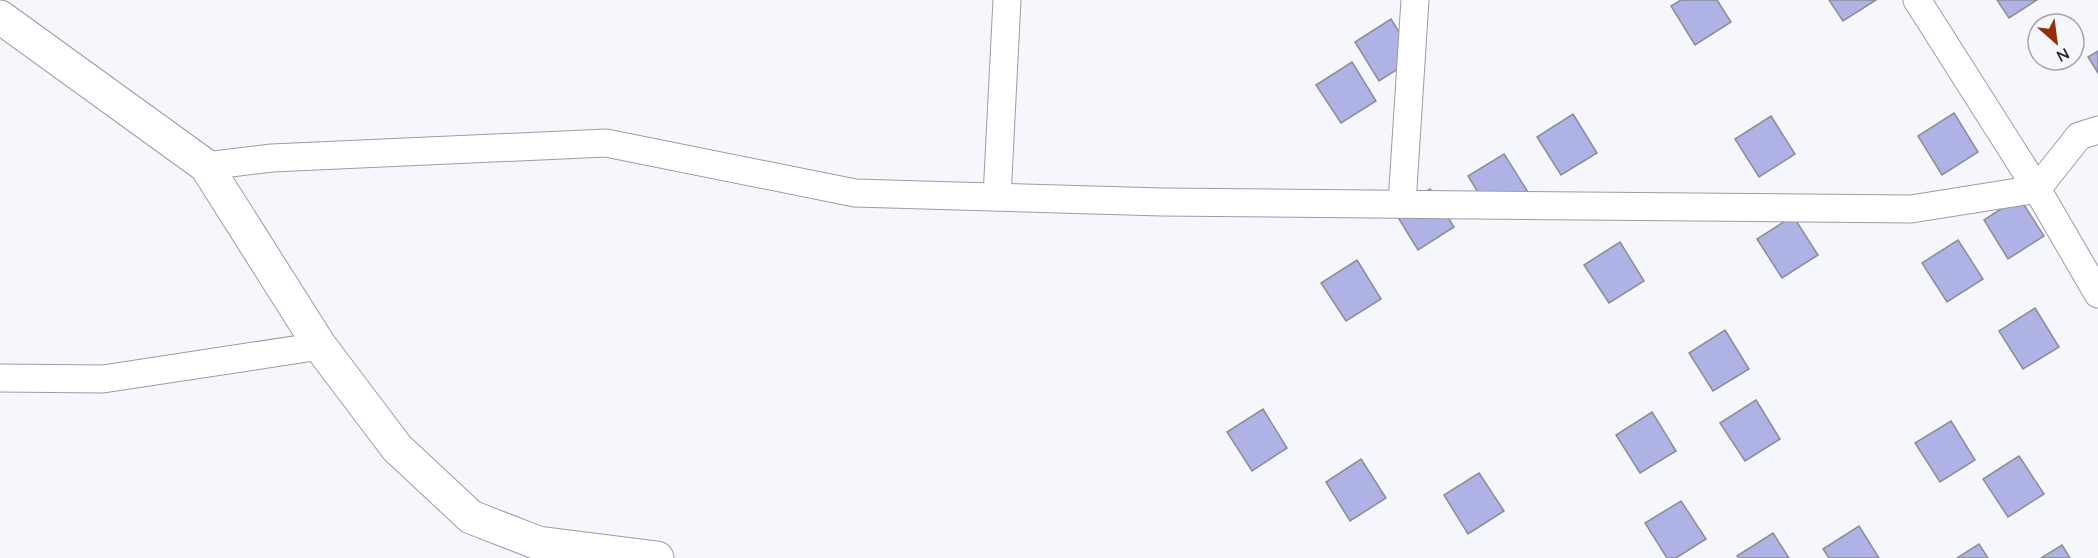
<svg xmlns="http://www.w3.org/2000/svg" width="2098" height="558" font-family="Quicksand,sans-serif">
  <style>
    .building { fill: #afb2e4; stroke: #8c8d95; stroke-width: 1.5 }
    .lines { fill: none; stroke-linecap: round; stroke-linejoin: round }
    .minor-casing { stroke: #9c9da5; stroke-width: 29 }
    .tertiary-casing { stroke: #9c9da5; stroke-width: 35 }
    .minor { stroke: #fff; stroke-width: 27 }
    .tertiary { stroke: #fff; stroke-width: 33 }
  </style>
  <rect width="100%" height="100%" fill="#f6f6fd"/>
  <g class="building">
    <polygon points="1681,0 1717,0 1731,22 1695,45 1671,6"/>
    <polygon points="1829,0 1876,0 1843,21"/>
    <polygon points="1997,0 2037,0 2009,18"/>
    <polygon points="1391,19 1415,58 1379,81 1355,42"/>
    <polygon points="2098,51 2098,73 2088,57"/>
    <polygon points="1352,62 1376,101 1341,123 1316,85"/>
    <polygon points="1954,113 1978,152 1942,175 1918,136"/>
    <polygon points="1573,114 1597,153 1561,175 1537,137"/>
    <polygon points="1771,116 1795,154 1759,177 1735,139"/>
    <polygon points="1504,154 1528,192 1492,215 1468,176"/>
    <polygon points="1430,189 1454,227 1418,250 1394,211"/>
    <polygon points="2019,197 2044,236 2008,259 1984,220"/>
    <polygon points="1793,216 1818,255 1782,278 1757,239"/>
    <polygon points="1958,240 1983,279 1947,302 1922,263"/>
    <polygon points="1620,242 1644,281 1609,303 1584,265"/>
    <polygon points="1357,260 1381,299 1346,321 1321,283"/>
    <polygon points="2035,308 2059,347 2023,369 1999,331"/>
    <polygon points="1725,330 1749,369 1713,391 1689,353"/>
    <polygon points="1756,400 1780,439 1745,461 1720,423"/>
    <polygon points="1263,409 1287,448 1252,471 1227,432"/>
    <polygon points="1652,412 1676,451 1640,473 1616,435"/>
    <polygon points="1951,421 1975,460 1940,482 1915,443"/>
    <polygon points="2019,456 2044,494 2008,517 1983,479"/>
    <polygon points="1361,459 1386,498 1350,521 1326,482"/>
    <polygon points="1479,473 1504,511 1468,534 1444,495"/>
    <polygon points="1681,501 1706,539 1676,558 1667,558 1645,523"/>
    <polygon points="1859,526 1879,558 1829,558 1823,549"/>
    <polygon points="1773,533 1789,558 1739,558 1737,556"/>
    <polygon points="1979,544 1988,558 1957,558"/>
    <polygon points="2062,545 2070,558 2041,558"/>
  </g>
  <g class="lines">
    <g class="minor-casing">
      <g id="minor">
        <polyline points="1917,0 2037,189 2079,136 2098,130"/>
        <polyline points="206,166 272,158 606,143 855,193 1162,202 1911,209 2037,189 2098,294"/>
        <polyline points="997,197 1007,0"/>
        <polyline points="1402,204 1415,0"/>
        <polyline points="0,378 103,379 320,346"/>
      </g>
    </g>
    <g class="tertiary-casing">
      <polyline id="tertiary" points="0,17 206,166 320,346 397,448 471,517 538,543 657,558"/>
    </g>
    <use href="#minor" class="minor"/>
    <use href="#tertiary" class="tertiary"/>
  </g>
  <g transform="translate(2056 42) rotate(152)"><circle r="28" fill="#f6f6fd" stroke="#a5a5aa" stroke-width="1.5"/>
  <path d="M0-4.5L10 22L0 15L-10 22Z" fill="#952e0b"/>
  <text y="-9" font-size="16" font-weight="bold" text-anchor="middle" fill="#2b2b2e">N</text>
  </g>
</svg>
